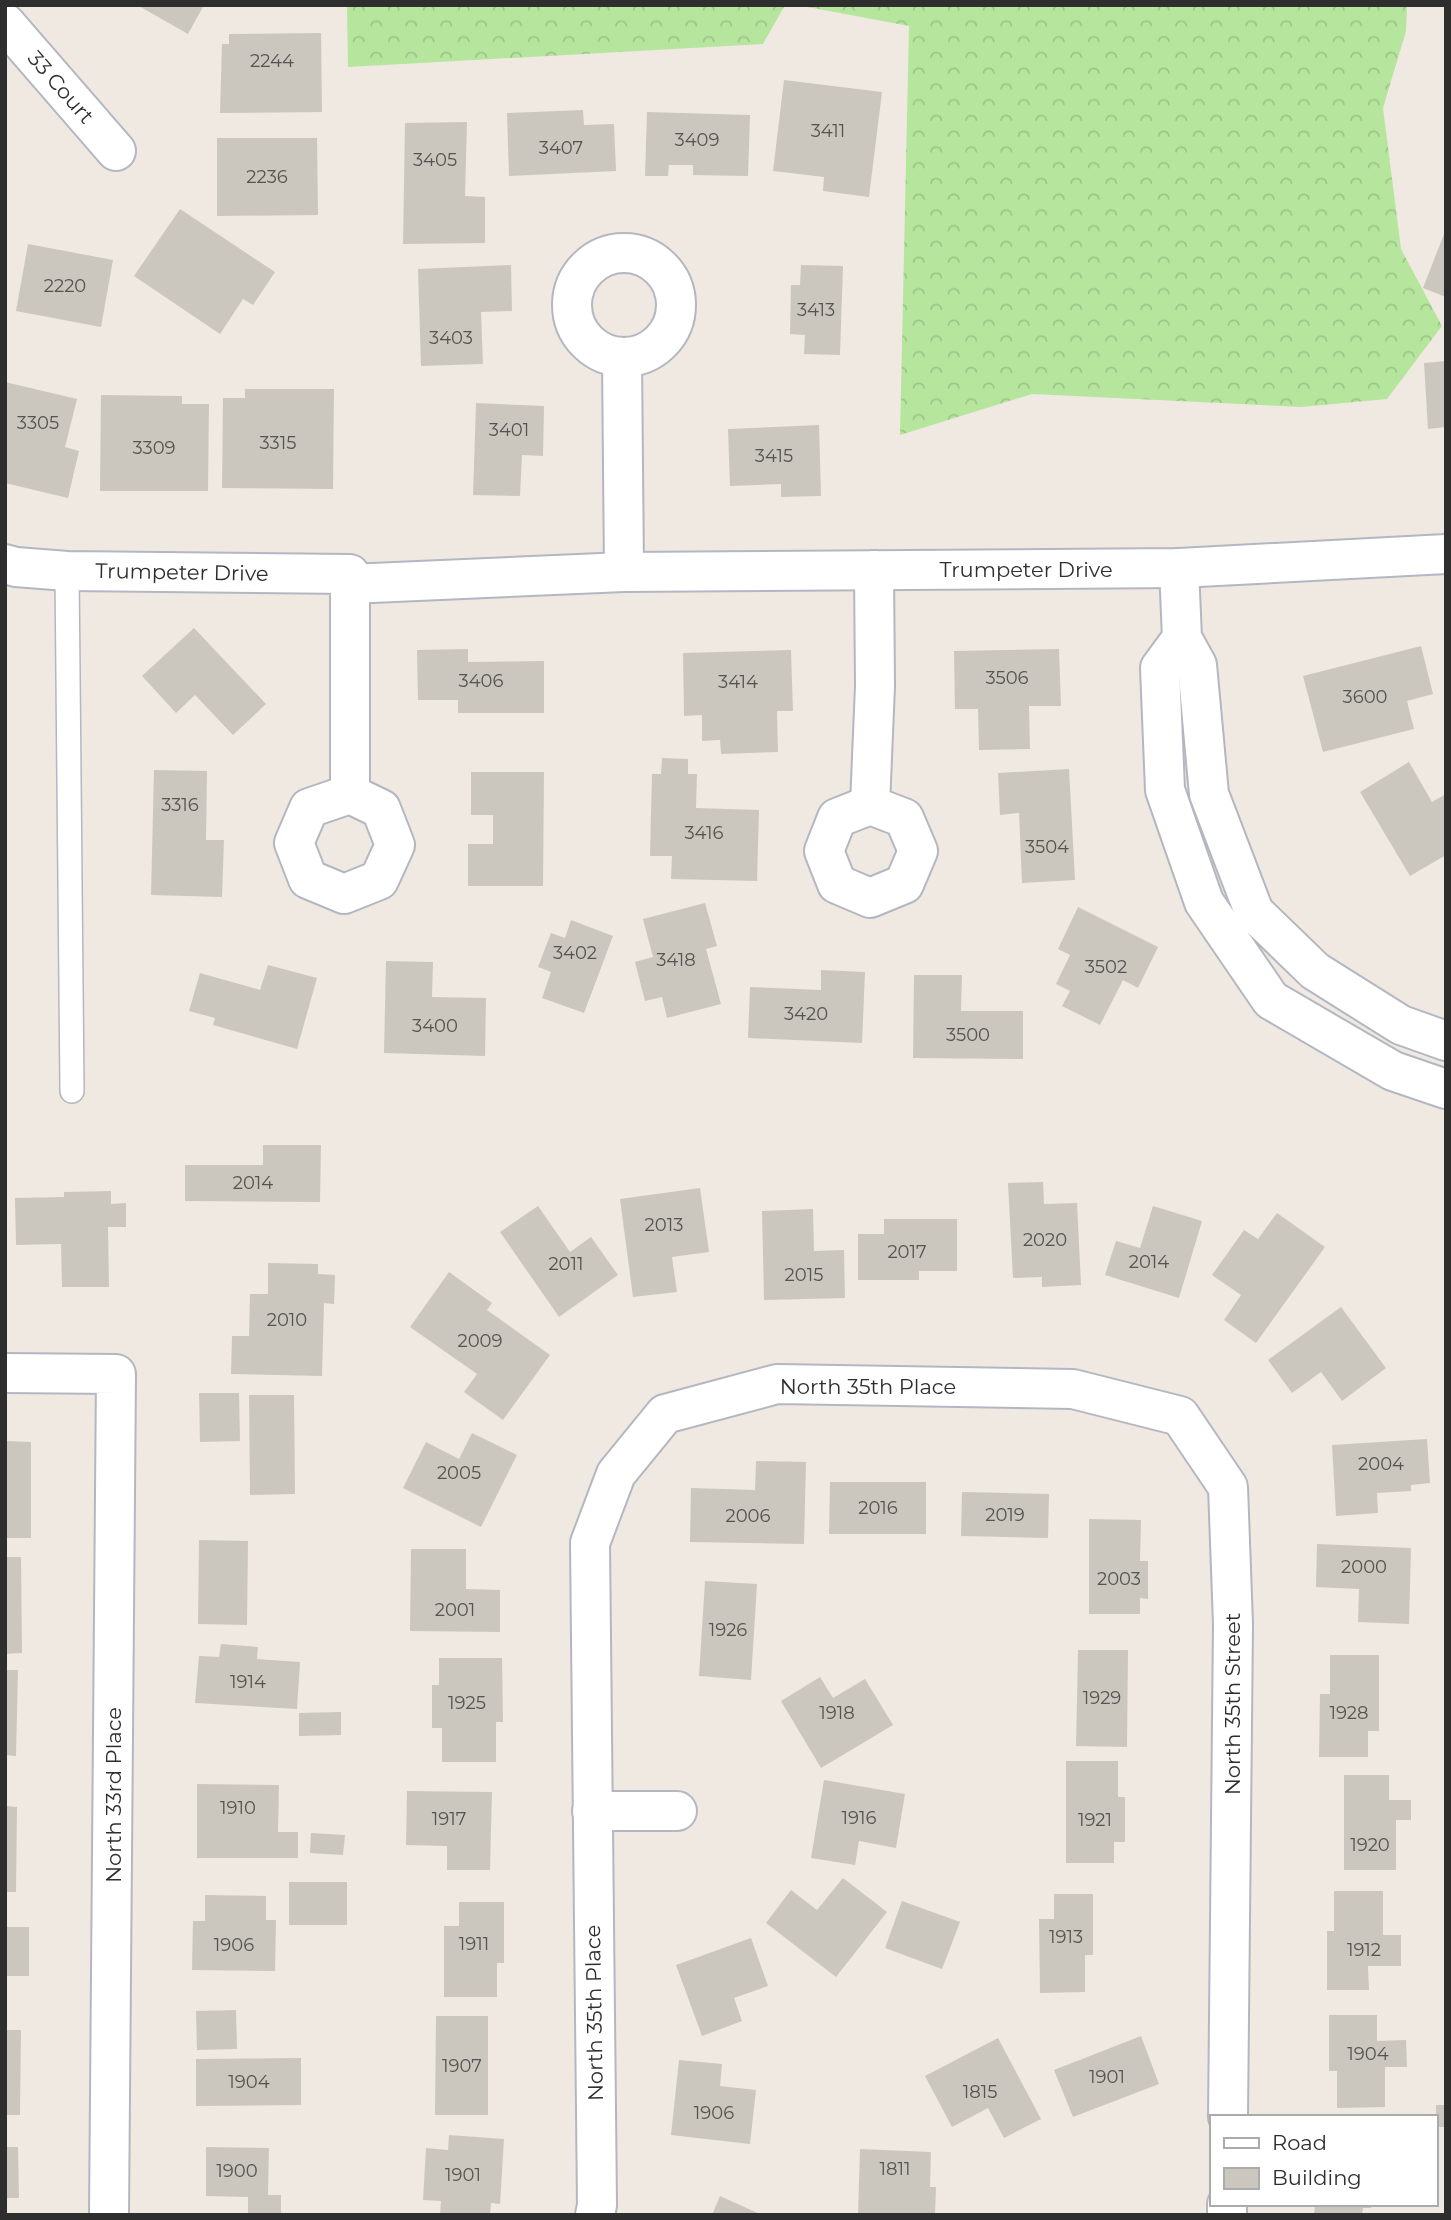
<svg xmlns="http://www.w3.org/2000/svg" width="1451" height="2220" font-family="Montserrat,sans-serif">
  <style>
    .forest { fill: url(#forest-crowns) }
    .building { fill: #cbc7bf }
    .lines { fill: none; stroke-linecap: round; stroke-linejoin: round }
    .service-casing { stroke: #b4b7c1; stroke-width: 26 }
    .minor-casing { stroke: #b4b7c1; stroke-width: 42 }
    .service { stroke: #fff; stroke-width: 23 }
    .minor { stroke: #fff; stroke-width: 38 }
    .labels { text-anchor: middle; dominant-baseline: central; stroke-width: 5; stroke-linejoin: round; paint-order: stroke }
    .number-label { font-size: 18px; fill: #555452 }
    .street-label { font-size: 21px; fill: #2e2e2e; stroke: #fff }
  </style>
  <defs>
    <pattern id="forest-crowns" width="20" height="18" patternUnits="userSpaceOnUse" patternTransform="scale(1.75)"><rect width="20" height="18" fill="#b6e59e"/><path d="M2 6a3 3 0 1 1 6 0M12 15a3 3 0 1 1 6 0" fill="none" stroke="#9dc588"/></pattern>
  </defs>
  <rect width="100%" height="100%" fill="#efe9e1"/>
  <g class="forest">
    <polygon points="347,5 785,5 763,44 348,67"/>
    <polygon points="797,5 1407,5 1406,31 1383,108 1401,249 1442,326 1387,399 1301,407 1032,394 900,435 909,26"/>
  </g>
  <g class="building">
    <polygon points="137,5 204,5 188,34"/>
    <polygon points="321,33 322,112 220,113 222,44 229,44 229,34"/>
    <polygon points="784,80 882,92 869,197 823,191 824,177 773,171"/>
    <polygon points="583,110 584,125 614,124 616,171 509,176 507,113"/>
    <polygon points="647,112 750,115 748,176 693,175 693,165 669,165 668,176 645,176"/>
    <polygon points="467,122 465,196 485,197 485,243 403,244 405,123"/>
    <polygon points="217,138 317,138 318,215 217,216"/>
    <polygon points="180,209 275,272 253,305 243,299 220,334 134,276"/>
    <polygon points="1446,229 1446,297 1423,288"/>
    <polygon points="28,244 113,260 101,327 16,311"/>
    <polygon points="511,265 512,311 481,312 483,364 421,366 418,269"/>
    <polygon points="801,265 843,266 840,355 804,354 805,335 790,334 791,285 800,285"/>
    <polygon points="1446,361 1446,427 1428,429 1424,363"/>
    <polygon points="5,382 77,399 65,447 79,451 68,498 5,483"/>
    <polygon points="245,389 334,389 333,489 222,488 223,398 245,398"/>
    <polygon points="101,395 182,396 182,404 209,404 208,491 100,491"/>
    <polygon points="476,403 544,406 543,456 522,455 520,496 473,495"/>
    <polygon points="819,425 821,496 781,497 781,484 730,486 728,429"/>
    <polygon points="194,628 266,704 233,735 195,695 176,713 142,676"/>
    <polygon points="1421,646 1433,694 1407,701 1414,729 1323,752 1303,676"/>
    <polygon points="468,649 468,662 544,661 544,713 458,713 458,700 418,700 417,650"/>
    <polygon points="1059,649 1061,706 1029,706 1030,749 979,750 978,709 955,709 954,651"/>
    <polygon points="791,650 793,711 777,711 778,752 721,754 720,740 702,741 702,715 684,716 683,653"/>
    <polygon points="662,758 688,759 688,774 697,774 696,808 759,810 757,881 671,879 672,856 650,856 652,774 661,774"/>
    <polygon points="1409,762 1432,802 1446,794 1446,855 1410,876 1360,792"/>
    <polygon points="1069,769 1075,880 1022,883 1019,813 1000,815 998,773"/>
    <polygon points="154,770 207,771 206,840 224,840 222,897 151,895"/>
    <polygon points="471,772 544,772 543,886 468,886 468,844 493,844 493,815 471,815"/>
    <polygon points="705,903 717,946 706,949 721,1004 667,1018 662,997 645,1001 635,962 653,957 643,919"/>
    <polygon points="1078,907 1158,947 1138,988 1123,980 1100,1025 1062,1006 1070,991 1056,984 1070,955 1058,949"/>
    <polygon points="571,920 613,936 584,1013 542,998 551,972 538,967 551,933 565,938"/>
    <polygon points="386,961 433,962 432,997 486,998 485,1056 384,1053"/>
    <polygon points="268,965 317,978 297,1049 213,1025 215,1018 189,1011 200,973 260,990"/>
    <polygon points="821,970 865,972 862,1043 748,1038 750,987 821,990"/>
    <polygon points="914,975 962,975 961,1011 1023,1011 1023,1059 913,1058"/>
    <polygon points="263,1145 321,1145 320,1202 185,1201 185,1165 263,1165"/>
    <polygon points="1043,1182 1044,1204 1077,1203 1081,1285 1042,1287 1042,1277 1013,1278 1008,1183"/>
    <polygon points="700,1188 709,1252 672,1257 677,1292 633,1297 620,1199"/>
    <polygon points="111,1191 111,1204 126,1203 126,1227 108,1227 109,1287 62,1287 61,1244 16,1245 15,1198 64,1197 64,1192"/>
    <polygon points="538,1206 570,1252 591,1237 618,1275 559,1317 500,1232"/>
    <polygon points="1153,1206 1202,1221 1179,1298 1105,1275 1116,1241 1140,1248"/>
    <polygon points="813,1209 814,1251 844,1250 845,1298 764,1300 762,1211"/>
    <polygon points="1277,1213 1325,1247 1256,1343 1224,1320 1241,1295 1212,1275 1244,1230 1258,1239"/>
    <polygon points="884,1219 957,1219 957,1271 919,1271 919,1280 858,1280 858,1234 884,1234"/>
    <polygon points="268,1263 318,1264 318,1274 335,1275 334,1304 324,1303 322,1376 231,1374 232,1336 249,1336 250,1294 268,1294"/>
    <polygon points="449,1272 492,1303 487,1310 550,1355 503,1420 464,1392 477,1374 410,1327"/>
    <polygon points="1341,1307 1386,1368 1342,1401 1321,1372 1292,1393 1268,1360"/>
    <polygon points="199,1393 239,1393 240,1441 200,1442"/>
    <polygon points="249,1395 294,1395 295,1494 250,1495"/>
    <polygon points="472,1433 517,1455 481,1527 403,1488 426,1442 459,1459"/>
    <polygon points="1427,1439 1430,1483 1411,1485 1411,1491 1377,1493 1378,1513 1336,1516 1332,1445"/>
    <polygon points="5,1441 31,1442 31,1538 5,1538"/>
    <polygon points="756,1461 806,1462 804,1544 690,1542 691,1488 755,1490"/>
    <polygon points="830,1482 926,1482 926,1534 829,1534"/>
    <polygon points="962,1492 1049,1494 1048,1538 961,1536"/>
    <polygon points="1089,1519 1141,1520 1140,1561 1148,1561 1148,1599 1140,1598 1140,1614 1089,1614"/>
    <polygon points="199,1540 248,1541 247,1625 198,1624"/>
    <polygon points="1317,1544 1411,1548 1409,1624 1358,1622 1359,1589 1316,1587"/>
    <polygon points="411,1549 466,1549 466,1589 500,1590 500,1632 410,1631"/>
    <polygon points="5,1557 21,1557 22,1653 5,1654"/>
    <polygon points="705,1581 757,1584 751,1680 699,1676"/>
    <polygon points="221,1644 258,1647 257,1659 300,1662 297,1709 195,1703 199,1656 219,1657"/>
    <polygon points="1078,1650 1128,1650 1127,1747 1076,1746"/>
    <polygon points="1330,1655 1379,1655 1379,1731 1368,1731 1368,1757 1319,1757 1320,1694 1330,1694"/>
    <polygon points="439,1658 502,1658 503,1722 496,1722 496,1762 442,1762 442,1728 432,1728 432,1685 439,1685"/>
    <polygon points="5,1670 18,1670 16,1756 5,1755"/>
    <polygon points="820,1677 833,1698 865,1679 893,1725 821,1768 781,1701"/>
    <polygon points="341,1712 341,1735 299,1736 299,1713"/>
    <polygon points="1066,1761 1118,1761 1118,1797 1125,1797 1125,1842 1114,1842 1114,1863 1066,1863"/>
    <polygon points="1344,1775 1389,1775 1389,1800 1411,1800 1411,1820 1396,1820 1396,1870 1344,1870"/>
    <polygon points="824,1780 905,1794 896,1848 859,1841 855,1865 811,1858"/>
    <polygon points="197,1784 279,1785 278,1832 298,1832 298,1858 197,1858"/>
    <polygon points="407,1791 492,1792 490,1870 447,1870 447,1846 406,1845"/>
    <polygon points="5,1806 17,1807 16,1892 5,1892"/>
    <polygon points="311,1833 345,1835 343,1855 310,1853"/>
    <polygon points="843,1878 887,1912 836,1977 766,1923 791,1890 817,1910"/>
    <rect x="289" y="1882" width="58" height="43"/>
    <polygon points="1334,1891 1383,1891 1383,1935 1401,1935 1401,1966 1368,1966 1369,1990 1327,1990 1327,1931 1334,1931"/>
    <polygon points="1054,1894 1093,1894 1093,1955 1085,1955 1085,1992 1040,1993 1039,1919 1054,1919"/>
    <polygon points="205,1895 266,1896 266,1920 276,1920 275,1971 192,1970 193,1921 205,1921"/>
    <polygon points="902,1901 960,1922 942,1969 885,1948"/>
    <polygon points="459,1902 504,1902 504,1963 497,1963 497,1997 444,1997 444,1926 459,1926"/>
    <rect x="5" y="1927" width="24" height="49"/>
    <polygon points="751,1938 768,1986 734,1998 742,2021 702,2036 676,1965"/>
    <polygon points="236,2010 237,2049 197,2050 196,2011"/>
    <polygon points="1329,2015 1377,2015 1377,2041 1406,2040 1407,2067 1385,2067 1385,2107 1337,2108 1337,2071 1329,2071"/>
    <polygon points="436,2016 488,2016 488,2115 435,2115"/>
    <polygon points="5,2030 21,2030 20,2115 5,2115"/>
    <polygon points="1141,2036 1159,2084 1073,2117 1054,2070"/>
    <polygon points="998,2038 1041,2119 1004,2138 988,2108 952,2127 925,2076"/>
    <polygon points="301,2058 301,2105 196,2106 196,2059"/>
    <polygon points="679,2060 722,2064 720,2086 756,2090 750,2144 671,2135"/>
    <rect x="1436" y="2105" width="10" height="22"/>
    <polygon points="449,2135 504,2139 500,2204 491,2203 490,2215 440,2215 441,2201 423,2200 426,2148 448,2150"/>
    <polygon points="5,2147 18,2147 19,2198 5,2198"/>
    <polygon points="206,2147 269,2148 268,2195 281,2195 281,2215 248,2215 248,2197 206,2196"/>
    <polygon points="860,2149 931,2152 930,2187 936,2187 935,2215 858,2215"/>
    <polygon points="720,2196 762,2215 712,2215"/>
    <polygon points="1315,2204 1372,2204 1371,2208 1363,2208 1362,2215 1314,2215"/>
  </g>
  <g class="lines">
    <g class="service-casing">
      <polyline id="service" points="67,571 72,1091"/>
    </g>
    <g class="minor-casing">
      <g id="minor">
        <polyline points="5,23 116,151"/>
        <circle cx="624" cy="305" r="52"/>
        <polyline points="622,358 624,572"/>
        <polyline points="5,564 16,567 67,571 350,574 350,794"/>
        <polyline points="1179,568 1182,638 1197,665 1209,794 1254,912 1315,971 1401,1025 1446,1041"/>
        <polyline points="349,584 624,572 1179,568 1446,554"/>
        <polyline points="1182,638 1160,668 1165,790 1204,902 1271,1000 1393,1071 1446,1089"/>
        <polygon points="350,794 381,809 395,845 379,880 344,894 308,879 294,843 309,808"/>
        <polygon points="870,805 904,818 918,851 904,884 870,898 837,884 824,851 837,818"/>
        <polyline points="870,805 875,686 874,570"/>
        <polyline points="5,1373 116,1374 109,2215"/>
        <polyline points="592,1811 677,1811"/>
        <polyline points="595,2215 597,2205 590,1543 616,1474 665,1414 777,1384 1073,1389 1180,1416 1228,1487 1233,1624 1228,2117"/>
        <polyline points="1227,2215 1227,2204"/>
      </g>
    </g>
    <use href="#service" class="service"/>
    <use href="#minor" class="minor"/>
  </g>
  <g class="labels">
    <g class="number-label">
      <text x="272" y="61">2244</text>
      <text x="828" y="131">3411</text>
      <text x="697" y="140">3409</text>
      <text x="561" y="148">3407</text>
      <text x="435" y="160">3405</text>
      <text x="267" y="177">2236</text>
      <text x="65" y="286">2220</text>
      <text x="816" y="310">3413</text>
      <text x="451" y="338">3403</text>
      <text x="38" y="423">3305</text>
      <text x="509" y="430">3401</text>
      <text x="278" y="443">3315</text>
      <text x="154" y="448">3309</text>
      <text x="774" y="456">3415</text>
      <text x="1007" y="678">3506</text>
      <text x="481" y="681">3406</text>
      <text x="738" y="682">3414</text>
      <text x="1365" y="697">3600</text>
      <text x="180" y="805">3316</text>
      <text x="704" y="833">3416</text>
      <text x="1047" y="847">3504</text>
      <text x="575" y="953">3402</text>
      <text x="676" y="960">3418</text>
      <text x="1106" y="967">3502</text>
      <text x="806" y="1014">3420</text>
      <text x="435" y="1026">3400</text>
      <text x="968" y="1035">3500</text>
      <text x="253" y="1183">2014</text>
      <text x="664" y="1225">2013</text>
      <text x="1045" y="1240">2020</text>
      <text x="907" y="1252">2017</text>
      <text x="1149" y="1262">2014</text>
      <text x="566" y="1264">2011</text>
      <text x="804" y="1275">2015</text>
      <text x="287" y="1320">2010</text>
      <text x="480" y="1341">2009</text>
      <text x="1381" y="1464">2004</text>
      <text x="459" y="1473">2005</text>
      <text x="878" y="1508">2016</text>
      <text x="1005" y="1515">2019</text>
      <text x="748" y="1516">2006</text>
      <text x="1364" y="1567">2000</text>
      <text x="1119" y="1579">2003</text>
      <text x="455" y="1610">2001</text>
      <text x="728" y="1630">1926</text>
      <text x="248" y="1682">1914</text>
      <text x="1102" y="1698">1929</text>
      <text x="467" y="1703">1925</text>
      <text x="837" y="1713">1918</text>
      <text x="1349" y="1713">1928</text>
      <text x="238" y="1808">1910</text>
      <text x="859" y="1818">1916</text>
      <text x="449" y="1819">1917</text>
      <text x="1095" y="1820">1921</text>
      <text x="1370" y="1845">1920</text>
      <text x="1066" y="1937">1913</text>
      <text x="474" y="1944">1911</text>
      <text x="234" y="1945">1906</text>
      <text x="1364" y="1950">1912</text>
      <text x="1368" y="2054">1904</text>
      <text x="462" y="2066">1907</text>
      <text x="1107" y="2077">1901</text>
      <text x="249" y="2082">1904</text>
      <text x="980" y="2092">1815</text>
      <text x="714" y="2113">1906</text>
      <text x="895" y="2169">1811</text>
      <text x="237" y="2171">1900</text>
      <text x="463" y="2175">1901</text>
    </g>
    <g class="street-label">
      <text transform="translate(61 87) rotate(49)">33 Court</text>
      <text x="1026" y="569">Trumpeter Drive</text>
      <text transform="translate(182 572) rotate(1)">Trumpeter Drive</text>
      <text x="868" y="1386">North 35th Place</text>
      <text transform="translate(1232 1704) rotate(-90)">North 35th Street</text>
      <text transform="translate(113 1795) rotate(-90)">North 33rd Place</text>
      <text transform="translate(594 2013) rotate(-91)">North 35th Place</text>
    </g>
  </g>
  <rect width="1451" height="2220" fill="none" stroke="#2e2e2e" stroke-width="14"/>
  <rect x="1210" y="2115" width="228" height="91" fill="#ffffff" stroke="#ababab" stroke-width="2"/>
  <rect x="1224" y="2138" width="35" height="10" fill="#ffffff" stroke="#ababab" stroke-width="2"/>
  <text x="1272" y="2150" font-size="21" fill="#2e2e2e">Road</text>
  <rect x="1224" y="2168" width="35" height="21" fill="#cbc7bf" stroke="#ababab" stroke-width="2"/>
  <text x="1272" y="2185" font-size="21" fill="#2e2e2e">Building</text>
</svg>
